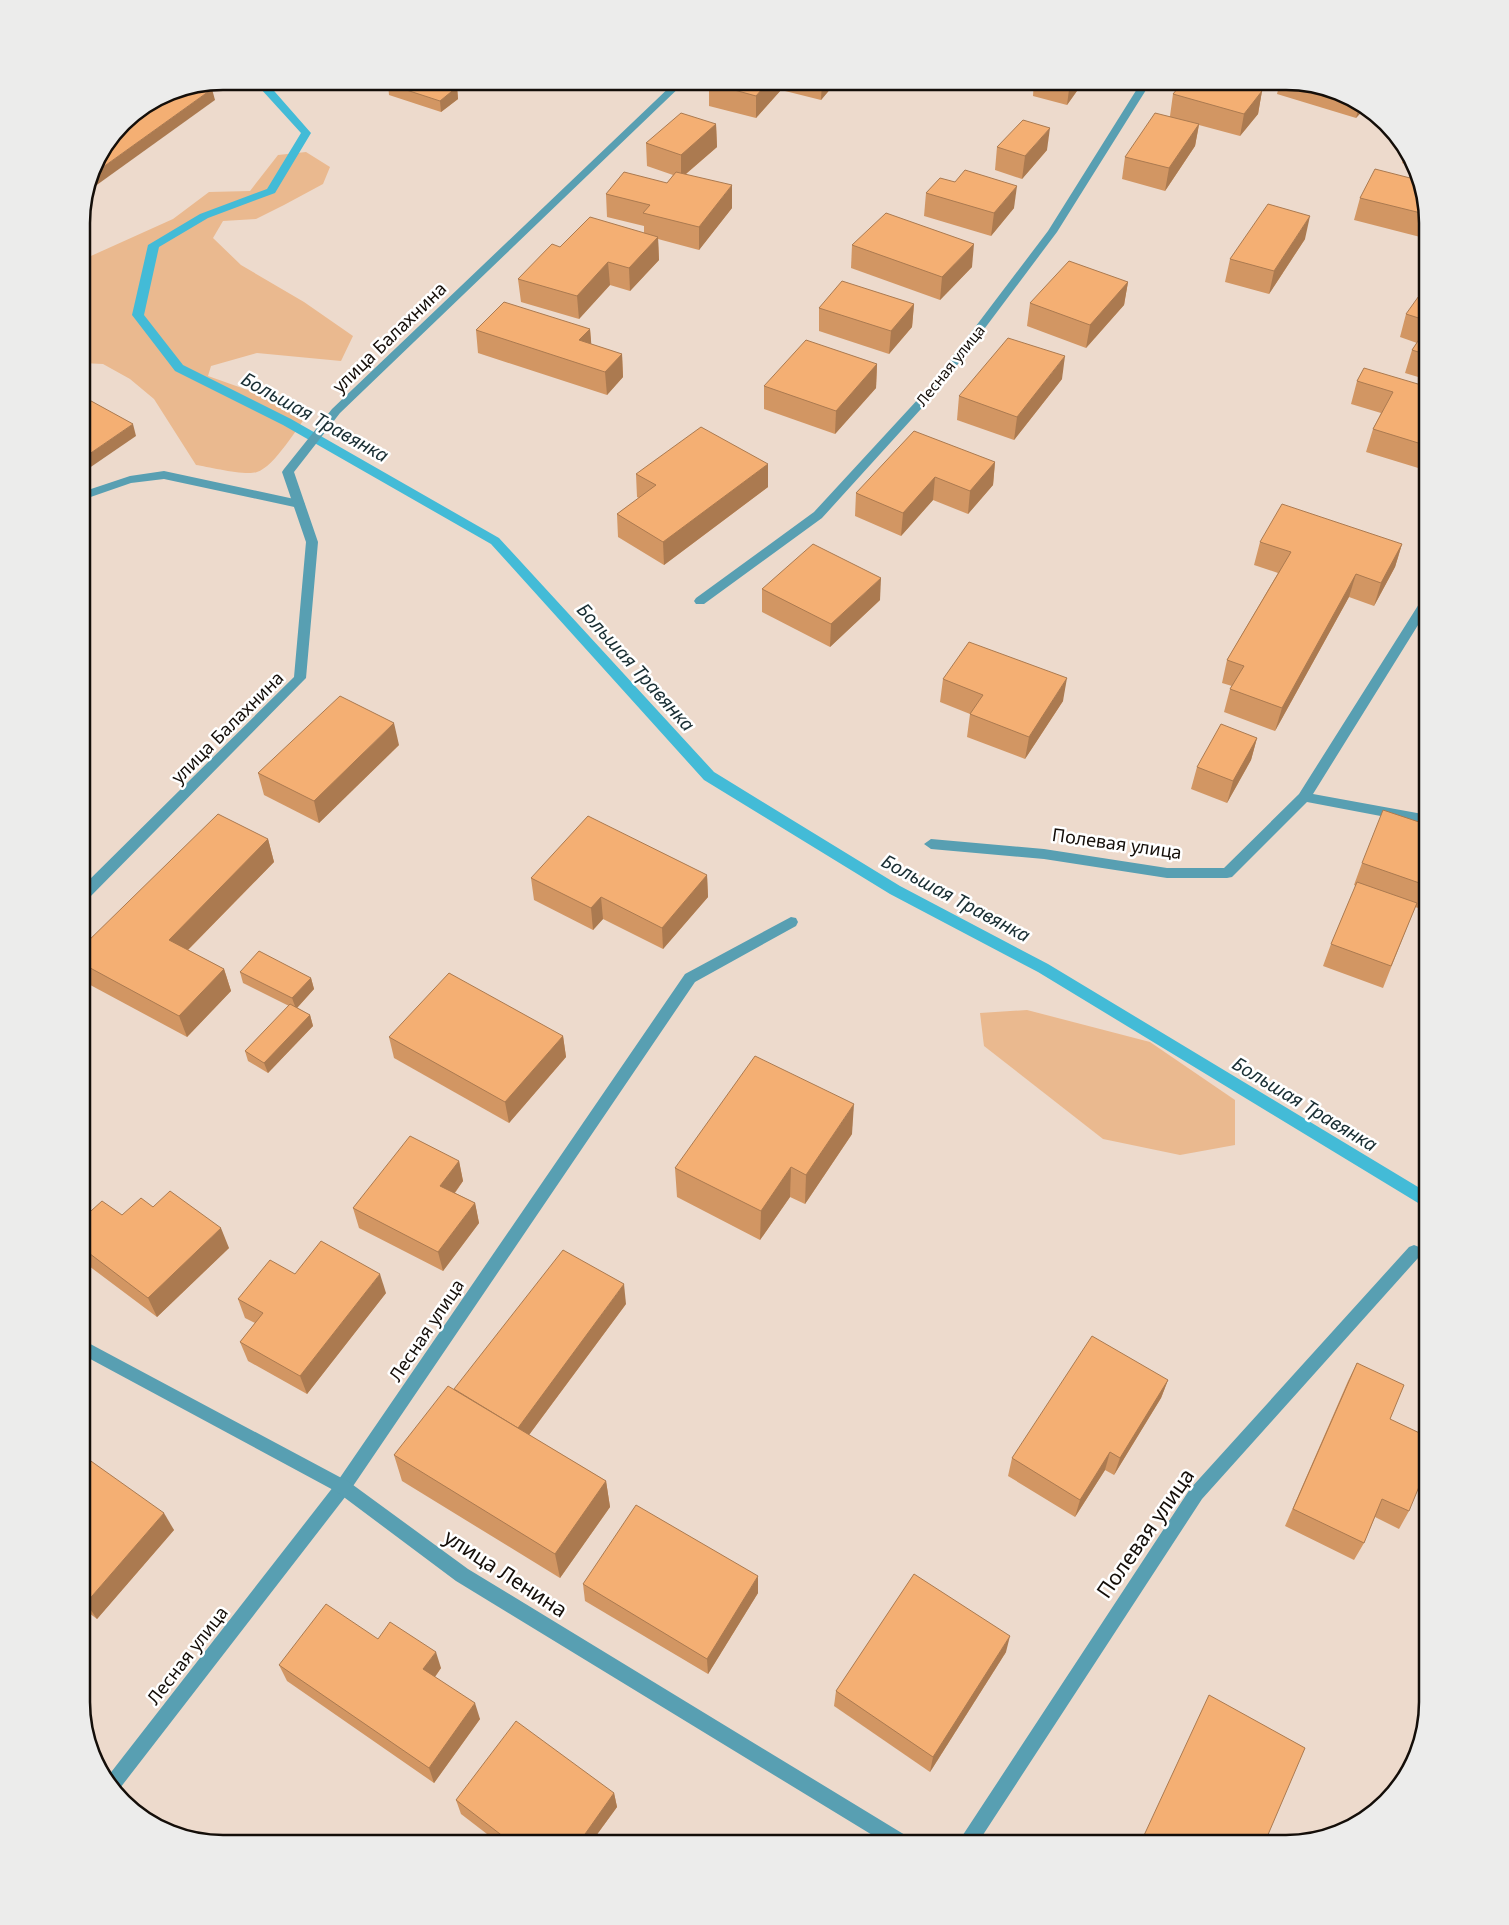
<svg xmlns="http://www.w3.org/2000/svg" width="1509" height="1925" font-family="'Noto Sans',sans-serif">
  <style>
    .green { fill: #eab98f }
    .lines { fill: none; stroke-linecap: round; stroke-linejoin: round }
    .stream { fill: #43bbd7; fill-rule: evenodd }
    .service { fill: #589fb2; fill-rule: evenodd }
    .minor { fill: #589fb2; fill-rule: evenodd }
    .tertiary { fill: #589fb2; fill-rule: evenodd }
    .wall { fill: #d29663 }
    .shaded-wall { fill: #ab7a50 }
    .building { fill: #f4af73; stroke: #ab7a50 }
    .labels { text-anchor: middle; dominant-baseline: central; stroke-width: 5; stroke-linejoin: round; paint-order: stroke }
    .far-street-label { font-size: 15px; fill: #140e09; stroke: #fff }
    .street-label { font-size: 18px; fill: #140e09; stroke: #fff }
    .water-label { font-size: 19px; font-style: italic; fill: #192e33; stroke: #fff }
    .near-street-label { font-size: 21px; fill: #140e09; stroke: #fff }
    .rim { fill: none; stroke: #140e09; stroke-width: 2.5 }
  </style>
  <rect width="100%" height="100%" fill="#eddacc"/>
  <g class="green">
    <path d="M306,152L330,167L323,184L284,205L256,219L223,221L213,238L241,265L304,302L353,336L341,361L257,353L211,366L208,376L309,412C298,427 274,467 257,472C245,476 209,467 196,465L154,399L130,379L103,364L82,363V260L173,219L209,192L250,191L278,155Z"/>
    <polygon points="1027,1010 1150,1042 1235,1100 1235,1145 1180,1155 1103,1139 984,1046 980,1013"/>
  </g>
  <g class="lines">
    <polygon class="stream" points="242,81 268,84 311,133 275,193 208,218 159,247 144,315 183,365 291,419 499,538 714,772 900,886 1048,964 1428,1193 1428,1209 1038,972 890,894 704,780 491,544 283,425 175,371 132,315 148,245 200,214 267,189 301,133 260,88"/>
    <polygon class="service" points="164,471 299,500 305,504 299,508 164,479 131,483 82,500 82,492 130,476"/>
    <g class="minor">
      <polygon points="676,81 686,81 340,413 294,472 318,542 306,678 86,901 81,902 81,888 294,677 306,542 282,472 284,469 332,409"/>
      <polygon points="1142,81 1151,82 1057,232 940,388 822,518 704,604 696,604 694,601 696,598 814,512 932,384 1048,231"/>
      <polygon points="1428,595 1428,609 1313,794 1428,815 1428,825 1307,802 1232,877 1227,878 1167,878 1044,859 931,849 924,844 931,839 1044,849 1167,868 1224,868 1299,794 1424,596"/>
      <polygon points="791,917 796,918 798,922 796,926 695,982 349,1492 117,1792 105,1780 337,1482 685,974"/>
      <polygon points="1414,1245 1419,1247 1422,1252 1419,1257 1202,1499 977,1844 957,1844 1190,1489 1409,1247"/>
    </g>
    <polygon class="tertiary" points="81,1339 349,1482 468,1569 910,1838 913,1844 887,1844 456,1581 337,1492 81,1354"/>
  </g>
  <g class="wall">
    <polygon points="711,81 837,81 821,100 781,90 756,118 709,106 709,83"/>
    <polygon points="1034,81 1084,81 1067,105 1033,96"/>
    <polygon points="1280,82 1295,82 1357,100 1365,108 1356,118 1277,94"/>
    <polygon points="388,84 457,87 458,99 441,112 389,95"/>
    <polygon points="1262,91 1258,114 1240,136 1199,125 1195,146 1165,191 1122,179 1125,157 1170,116 1173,94"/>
    <polygon points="716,124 717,147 686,174 732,208 699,250 658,239 659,260 630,291 610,285 579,319 521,302 518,279 560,247 644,233 644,226 607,217 606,194 667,183 673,175 647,166 646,143"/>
    <polygon points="997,147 1047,150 1022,179 995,170"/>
    <polygon points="1406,150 1410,166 1402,163"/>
    <polygon points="1414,179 1428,223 1428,239 1354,220 1360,198"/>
    <polygon points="926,193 1014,208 991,236 924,216"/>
    <polygon points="1305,239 1269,294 1225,282 1230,259"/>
    <polygon points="852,245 972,267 940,300 851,268"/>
    <polygon points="1128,282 1124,305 1086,348 1027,326 1030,303"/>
    <polygon points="1428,296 1428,380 1405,373 1412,350 1417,343 1400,337 1406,314"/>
    <polygon points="914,304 912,327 889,354 819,331 819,308"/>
    <polygon points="590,329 591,344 622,354 623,377 607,395 478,353 476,330"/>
    <polygon points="877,364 876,388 835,434 764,409 764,386"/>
    <polygon points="1062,379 1014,440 957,420 959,396"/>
    <polygon points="1357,381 1428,387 1428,471 1366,452 1373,429 1381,413 1351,404"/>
    <polygon points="995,462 993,485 968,514 933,500 901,536 855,516 856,493"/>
    <polygon points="768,464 768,487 664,565 618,537 617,514 639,498 637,497 636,474"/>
    <polygon points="1260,542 1402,544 1395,567 1374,606 1349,597 1275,731 1224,712 1230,689 1232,686 1222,683 1227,660 1278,573 1254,565"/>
    <polygon points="762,589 880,600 830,647 762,612"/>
    <polygon points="943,679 1063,701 1025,759 967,737 970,714 940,702"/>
    <polygon points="1257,738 1251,760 1227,803 1191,789 1197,767"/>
    <polygon points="399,745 319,823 264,795 258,773"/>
    <polygon points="1428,825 1428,911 1415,907 1383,988 1323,966 1331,944 1356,886 1354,885 1362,863"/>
    <polygon points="268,839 274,862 188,950 224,969 231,991 187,1037 81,980 81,948"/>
    <polygon points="707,875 708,897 663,949 603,919 593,930 534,900 531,878"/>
    <polygon points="240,972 311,978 314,989 297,1008 310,1015 313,1026 268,1073 248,1061 245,1051 289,1006 243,983"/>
    <polygon points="563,1036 566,1057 509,1123 394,1058 389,1037"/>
    <polygon points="852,1134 805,1204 790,1197 760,1240 677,1197 675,1168"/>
    <polygon points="459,1161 463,1181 455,1193 475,1203 479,1223 443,1271 359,1228 353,1208"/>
    <polygon points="153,1207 229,1248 157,1317 81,1260 81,1220 122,1215"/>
    <polygon points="295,1274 386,1293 307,1394 248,1361 240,1342 255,1323 245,1318 238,1299"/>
    <polygon points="626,1304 529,1435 606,1481 610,1507 560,1578 402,1481 394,1455 454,1389"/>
    <polygon points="1357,1363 1390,1419 1409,1511 1399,1529 1375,1517 1364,1543 1354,1560 1285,1526 1348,1381"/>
    <polygon points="1168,1380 1161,1398 1114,1475 1105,1470 1075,1517 1008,1476 1012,1458"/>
    <polygon points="81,1454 174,1530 97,1619 81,1607"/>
    <polygon points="583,1584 758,1593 708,1674 585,1601"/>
    <polygon points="378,1639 441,1668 435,1677 480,1719 434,1783 287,1681 279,1665"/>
    <polygon points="1006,1652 930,1772 834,1706 836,1691"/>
    <polygon points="614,1793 617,1807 590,1844 500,1844 461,1814 456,1800"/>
  </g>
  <g class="shaded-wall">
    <polygon points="769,81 781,81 781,90 756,118 756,96"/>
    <polygon points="822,81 837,81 821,100"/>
    <polygon points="1070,81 1084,81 1067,105 1070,82"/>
    <polygon points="457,87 458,99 441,112 440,101"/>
    <polygon points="212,89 215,100 87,192 92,175"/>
    <polygon points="1262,91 1258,114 1240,136 1244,114"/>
    <polygon points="1360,103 1365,108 1356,118"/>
    <polygon points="716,124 717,147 681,178 681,155"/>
    <polygon points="1199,124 1195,146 1165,191 1169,168"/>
    <polygon points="1050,128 1047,150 1022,179 1025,156"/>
    <polygon points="732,185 732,208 699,250 699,227"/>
    <polygon points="1017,186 1014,208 991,236 994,213"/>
    <polygon points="1310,216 1305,239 1269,294 1274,271"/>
    <polygon points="658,237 659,260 630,291 629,268"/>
    <polygon points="974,244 972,267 940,300 942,277"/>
    <polygon points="608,262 610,285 579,319 577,296"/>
    <polygon points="1128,282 1124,305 1086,348 1090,325"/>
    <polygon points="914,304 912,327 889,354 891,331"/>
    <polygon points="590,329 592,352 579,340"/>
    <polygon points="622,354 623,377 607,395 605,372"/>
    <polygon points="1065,356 1062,379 1014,440 1017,417"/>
    <polygon points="877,364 876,388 835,434 836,411"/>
    <polygon points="133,424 136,436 82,473 82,459"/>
    <polygon points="995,462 993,485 968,514 970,491"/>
    <polygon points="768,464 768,487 664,565 663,542"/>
    <polygon points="935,477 933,500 901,536 903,513"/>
    <polygon points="1402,544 1395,567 1374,606 1381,583"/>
    <polygon points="1356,574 1349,597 1275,731 1282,708"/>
    <polygon points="881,578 880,600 830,647 831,624"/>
    <polygon points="1067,678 1063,701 1025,759 1029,737"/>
    <polygon points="394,723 399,745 319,823 314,801"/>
    <polygon points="1257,738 1251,760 1227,803 1233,781"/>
    <polygon points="268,839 274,862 176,962 169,940"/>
    <polygon points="707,875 708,897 663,949 662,928"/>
    <polygon points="601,897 603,919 593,930 591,908"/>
    <polygon points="224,969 231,991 187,1037 179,1016"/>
    <polygon points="311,978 314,989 296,1009 292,998"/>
    <polygon points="310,1015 313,1026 268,1073 264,1063"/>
    <polygon points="563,1036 566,1057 509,1123 505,1102"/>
    <polygon points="854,1104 852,1134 805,1204 806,1175"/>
    <polygon points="81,1150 90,1170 81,1179"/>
    <polygon points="459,1161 463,1181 445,1206 440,1186"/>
    <polygon points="791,1167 790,1197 760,1240 761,1211"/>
    <polygon points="475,1203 479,1223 443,1271 438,1252"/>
    <polygon points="221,1228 229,1248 157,1317 148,1298"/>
    <polygon points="380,1274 386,1293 307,1394 300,1376"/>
    <polygon points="624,1284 626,1304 517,1451 514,1433"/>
    <polygon points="1168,1380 1161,1398 1114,1475 1120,1458"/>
    <polygon points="1110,1452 1105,1470 1075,1517 1080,1500"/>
    <polygon points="606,1481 610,1507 560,1578 555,1554"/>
    <polygon points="164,1513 174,1530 97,1619 86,1603"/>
    <polygon points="758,1576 758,1593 708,1674 707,1659"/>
    <polygon points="1010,1636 1006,1652 930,1772 933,1757"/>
    <polygon points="436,1652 441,1668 429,1685 423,1669"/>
    <polygon points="475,1703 480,1719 434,1783 429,1768"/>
    <polygon points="614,1793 617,1807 590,1844 578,1844"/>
  </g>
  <g class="building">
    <polygon points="391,81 439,81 457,87 440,101 388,84"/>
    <polygon points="711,81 769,81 756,96 709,83"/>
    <polygon points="1183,82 1227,82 1262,91 1244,114 1173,94"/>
    <polygon points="202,85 212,89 92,175 96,161 129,117 169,92"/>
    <polygon points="681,113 716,124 681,155 646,143"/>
    <polygon points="1155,113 1199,124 1169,168 1125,157"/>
    <polygon points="1023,120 1050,128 1025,156 997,147"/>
    <polygon points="1375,169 1414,179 1425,214 1360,198"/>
    <polygon points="965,170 1017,186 994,213 926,193 940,178 955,182"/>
    <polygon points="624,172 667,183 676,172 732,185 699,227 643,213 650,205 606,194"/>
    <polygon points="1268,204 1310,216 1274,271 1230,259"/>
    <polygon points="886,213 974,244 942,277 852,245"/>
    <polygon points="590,217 658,237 629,268 608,262 577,296 518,279 552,244 560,247"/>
    <polygon points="1069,261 1128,282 1090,325 1030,303"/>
    <polygon points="842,281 914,304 891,331 819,308"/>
    <polygon points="1421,293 1428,296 1428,321 1406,314"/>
    <polygon points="504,302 590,329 579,340 622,354 605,372 476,330"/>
    <polygon points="1428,326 1428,355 1412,350"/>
    <polygon points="1008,338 1065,356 1017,417 959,396"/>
    <polygon points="806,340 877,364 836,411 764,386"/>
    <polygon points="1364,368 1428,387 1428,446 1373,429 1393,392 1357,381"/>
    <polygon points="82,396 133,424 82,459"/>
    <polygon points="701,427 768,464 663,542 617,514 656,485 636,474"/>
    <polygon points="914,431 995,462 970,491 935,477 903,513 856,493"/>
    <polygon points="1282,504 1402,544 1381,583 1356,574 1282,708 1230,689 1244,666 1227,660 1291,552 1260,542"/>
    <polygon points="813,544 881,578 831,624 762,589"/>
    <polygon points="969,642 1067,678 1029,737 970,714 983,695 943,679"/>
    <polygon points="340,696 394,723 314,801 258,773"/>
    <polygon points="1221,724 1257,738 1233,781 1197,767"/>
    <polygon points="1383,810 1428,825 1428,886 1362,863"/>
    <polygon points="218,814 268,839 169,940 224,969 179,1016 81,963 81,948"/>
    <polygon points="588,816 707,875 662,928 601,897 591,908 531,878"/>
    <polygon points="1357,882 1417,903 1391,966 1331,944"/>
    <polygon points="259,951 311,978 292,998 240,972"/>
    <polygon points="449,973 563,1036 505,1102 389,1037"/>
    <polygon points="290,1004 310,1015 264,1063 245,1051"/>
    <polygon points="755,1056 854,1104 806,1175 791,1167 761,1211 675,1168"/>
    <polygon points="410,1136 459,1161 440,1186 475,1203 438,1252 353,1208"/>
    <polygon points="170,1191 221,1228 148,1298 81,1247 81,1220 102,1201 122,1215 141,1198 153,1207"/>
    <polygon points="321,1241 380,1274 300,1376 240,1342 263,1313 238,1299 270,1260 295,1274"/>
    <polygon points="563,1250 624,1284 518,1428 454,1389"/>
    <polygon points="1092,1336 1168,1380 1120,1458 1110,1452 1080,1500 1012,1458"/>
    <polygon points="1357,1363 1404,1385 1390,1419 1428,1437 1428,1465 1409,1511 1382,1499 1364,1543 1293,1509"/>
    <polygon points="448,1386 606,1481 555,1554 394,1455"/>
    <polygon points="81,1454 164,1513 86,1603 81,1599 81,1539 83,1537 81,1536"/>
    <polygon points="636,1505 758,1576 707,1659 583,1584"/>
    <polygon points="914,1574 1010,1636 933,1757 836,1691"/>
    <polygon points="326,1604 378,1639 390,1622 436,1652 423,1669 475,1703 429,1768 279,1665"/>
    <polygon points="1209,1695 1305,1748 1264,1844 1140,1844"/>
    <polygon points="516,1721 614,1793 578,1844 513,1844 456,1800"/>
  </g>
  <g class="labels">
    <g class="far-street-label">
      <text transform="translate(950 365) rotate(-51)">Лесная улица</text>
    </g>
    <g class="street-label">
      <text transform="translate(389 337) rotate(-44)">улица Балахнина</text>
      <text transform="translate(227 727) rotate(-45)">улица Балахнина</text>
      <text transform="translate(1117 843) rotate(8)">Полевая улица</text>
      <text transform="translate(426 1330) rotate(-56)">Лесная улица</text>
      <text transform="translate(187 1655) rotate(-52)">Лесная улица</text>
    </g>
    <g class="water-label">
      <text transform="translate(315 417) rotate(29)">Большая Травянка</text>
      <text transform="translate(636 667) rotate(48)">Большая Травянка</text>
      <text transform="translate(956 898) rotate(28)">Большая Травянка</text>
      <text transform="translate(1305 1104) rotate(31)">Большая Травянка</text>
    </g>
    <g class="near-street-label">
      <text transform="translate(1145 1533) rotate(-55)">Полевая улица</text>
      <text transform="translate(506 1573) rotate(33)">улица Ленина</text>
    </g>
  </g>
  <path d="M0 0H1509V1925H0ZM223 90H1286A133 133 0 0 1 1419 223V1702A133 133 0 0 1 1286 1835H223A133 133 0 0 1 90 1702V223A133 133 0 0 1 223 90Z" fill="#ececeb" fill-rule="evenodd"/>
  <path class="rim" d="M223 90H1286A133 133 0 0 1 1419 223V1702A133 133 0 0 1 1286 1835H223A133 133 0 0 1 90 1702V223A133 133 0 0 1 223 90Z"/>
</svg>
